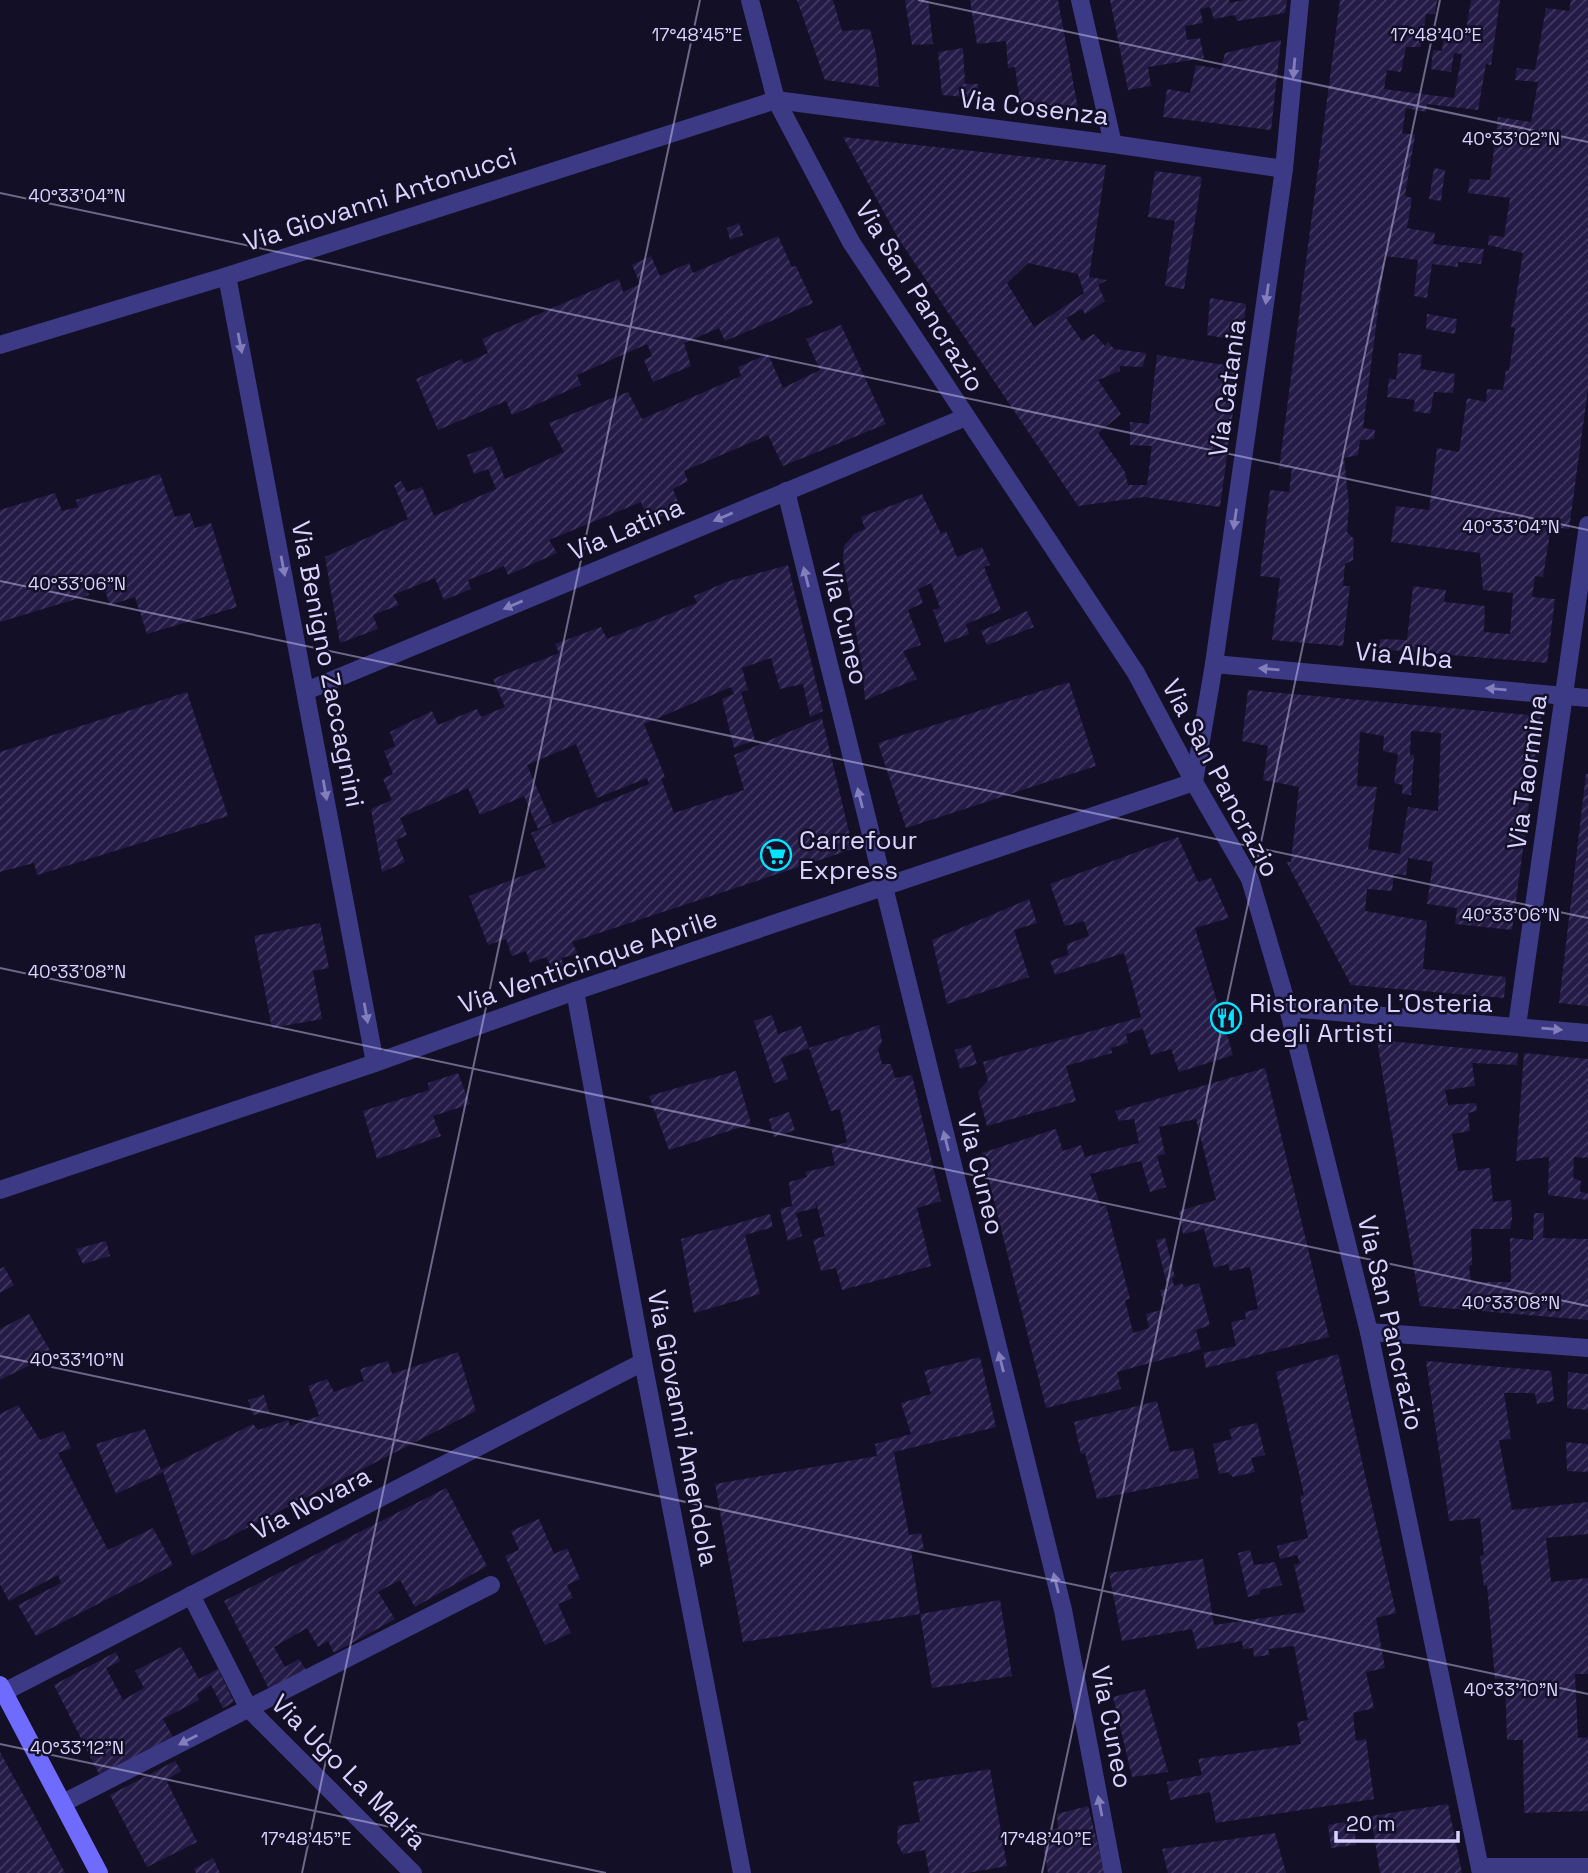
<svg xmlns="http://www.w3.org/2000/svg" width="1588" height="1873" font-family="'Space Grotesk',sans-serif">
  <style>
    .building { fill: url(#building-hatch); fill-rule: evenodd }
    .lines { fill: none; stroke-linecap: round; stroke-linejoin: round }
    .street { stroke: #3d3a85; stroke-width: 18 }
    .secondary { stroke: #6f6bff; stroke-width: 18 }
    .oneway { fill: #837fbc }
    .ticks { fill: none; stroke: #d9d4ff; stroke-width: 2; stroke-opacity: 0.45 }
    .labels { text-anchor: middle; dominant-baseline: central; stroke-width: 5; stroke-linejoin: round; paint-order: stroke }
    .street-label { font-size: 26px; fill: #d9d4ff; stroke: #130f26 }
    .poi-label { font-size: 26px; fill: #d9d4ff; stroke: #130f26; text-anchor: start }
    .ticks-label { font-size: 18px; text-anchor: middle; fill: #d9d4ff; stroke: #130f26; stroke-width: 5; stroke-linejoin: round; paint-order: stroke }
  </style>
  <defs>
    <pattern id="building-hatch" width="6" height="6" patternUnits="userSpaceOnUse" patternTransform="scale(1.75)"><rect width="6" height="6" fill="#241b47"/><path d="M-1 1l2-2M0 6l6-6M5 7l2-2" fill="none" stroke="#433b63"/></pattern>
  </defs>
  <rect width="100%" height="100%" fill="#130f26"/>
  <g class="building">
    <polygon points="797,0 833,0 842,31 870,29 876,53 879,87 825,80"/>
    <polygon points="905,0 928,0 933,44 912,45"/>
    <polygon points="970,0 1058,0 1078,108 1020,102 1015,67 1008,68 1006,41 977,44"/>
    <polygon points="1110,0 1229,0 1230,3 1244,0 1287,0 1285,13 1237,21 1235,15 1214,19 1210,7 1200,9 1203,23 1185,26 1187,40 1200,38 1204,58 1148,67 1151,86 1128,90"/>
    <polygon points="1340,0 1437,0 1435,14 1426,14 1421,47 1406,47 1401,72 1387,70 1384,89 1454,98 1462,54 1454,53 1451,72 1431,69 1433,50 1442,51 1445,28 1466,30 1471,0 1500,0 1491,65 1486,64 1478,110 1427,104 1426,112 1406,108 1402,133 1415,135 1405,196 1412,198 1407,228 1435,233 1433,244 1484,249 1481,264 1458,262 1458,267 1432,264 1427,298 1414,296 1418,260 1385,256 1363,428 1375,430 1374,439 1360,440 1358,455 1344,458 1349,505 1347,532 1354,539 1353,560 1345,564 1343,586 1350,586 1343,646 1272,640 1280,578 1260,576 1270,490 1289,492 1292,467 1279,469"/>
    <polygon points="1571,0 1588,0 1588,389 1569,529 1551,527 1543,577 1535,576 1532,597 1555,599 1547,663 1379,649 1380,639 1407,640 1413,586 1446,590 1444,602 1485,606 1484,632 1510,634 1513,593 1483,590 1480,553 1391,542 1396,506 1429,510 1437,448 1459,452 1467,398 1486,402 1487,389 1503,390 1506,370 1509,371 1515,328 1511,327 1523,253 1488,245 1489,235 1504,237 1510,198 1468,193 1470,179 1490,180 1498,117 1531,122 1538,82 1515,80 1517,68 1535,70 1546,8 1569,11"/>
    <polygon points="1281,40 1271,130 1163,117 1167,89 1190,93 1196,65 1221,69 1225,53"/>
    <polygon points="963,48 965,84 978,84 979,98 942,95 938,52"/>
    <path d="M843,137L1106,165L1089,277L1107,280L1098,285L1105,301L1085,314L1082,309L1066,318L1082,341L1094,334L1105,346L1108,342L1114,349L1146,353L1143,367L1120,366V371L1098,380L1121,414L1098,433L1125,472L1128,485H1147L1152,446L1130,445V422L1149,424L1157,355L1239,367L1220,507L1144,497L1078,506L898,238ZM1028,263L1078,274L1084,293L1034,327L1007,283Z"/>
    <polygon points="1434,168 1445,170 1441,201 1429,199"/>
    <polygon points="1155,171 1202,177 1184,289 1165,286 1175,221 1148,217"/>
    <polygon points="739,223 743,235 730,240 727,228"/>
    <polygon points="778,236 792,267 796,266 813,303 725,341 719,328 684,343 691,366 653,382 644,360 652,356 647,344 577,375 581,385 512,415 506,401 438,430 416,379 462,359 464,364 488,353 482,339 619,279 623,292 640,284 632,265 651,256 660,276 689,263 693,273"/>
    <polygon points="1210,298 1246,304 1242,341 1207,335"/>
    <polygon points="1427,314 1457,319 1455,334 1426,329"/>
    <polygon points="841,325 886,424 783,466 768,435 684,471 688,481 673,489 680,507 649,523 641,502 549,540 557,553 508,575 504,566 468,580 471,589 444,600 435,578 393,595 399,605 373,615 378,629 340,643 325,557 408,519 394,485 401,481 407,492 422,487 434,516 496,489 488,469 474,474 467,455 492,446 505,479 564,452 549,423 628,392 642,419 741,376 738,367 768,354 783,388 820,370 806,339"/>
    <polygon points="1399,353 1422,355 1420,369 1455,374 1453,393 1434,392 1430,414 1413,411 1415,400 1387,397 1389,378 1396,380"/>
    <polygon points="160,474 175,517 190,513 195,528 211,523 237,607 147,634 135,597 110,605 99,573 85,579 89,595 0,622 0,510 55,493 62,511 78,507 76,500"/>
    <polygon points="922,494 941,534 946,531 957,557 982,547 990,565 984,567 1001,610 966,624 969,634 945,643 933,610 940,608 931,583 918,589 923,603 908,610 921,645 903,651 917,679 865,700 862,666 843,560 844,546 854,534 865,529 861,517"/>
    <polygon points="788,565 823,711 810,717 803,684 780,689 771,658 742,668 748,690 741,692 755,740 734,748 722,699 734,694 731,687 644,724 665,777 661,779 674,813 744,790 734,755 822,718 853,849 572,942 578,954 561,958 564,965 552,968 546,957 530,963 526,951 512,956 506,939 488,945 469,896 546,867 531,833 649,784 647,778 597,798 576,744 527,765 552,823 538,829 524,796 480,815 468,788 400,818 407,835 396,840 405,862 382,872 371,809 392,800 383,779 393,774 384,751 395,746 390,732 432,711 438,725 477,709 481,717 505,707 493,679 559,653 555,644 601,627 607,639 697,603 694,596 726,582"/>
    <polygon points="1027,611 1034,627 987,645 981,631"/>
    <polygon points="1069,682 1096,766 906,828 878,743"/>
    <path d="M1248,690L1541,716L1512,930L1455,924L1457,908L1427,904L1433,862L1408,858L1406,875L1394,874L1392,891L1367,889L1365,911L1427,921L1423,969L1506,977L1504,998L1351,985L1286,861L1291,862L1299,787L1263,780L1268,746L1242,741ZM1411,731L1441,733L1438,811L1408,807L1400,854L1368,849L1377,787L1357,786L1360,732L1384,736L1383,751L1398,754L1394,783L1403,785L1402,794L1411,795L1414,755H1410Z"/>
    <polygon points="187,692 228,816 37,875 34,863 0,872 0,752"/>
    <polygon points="1586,774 1588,774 1588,1006 1559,1003"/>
    <polygon points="1178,837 1198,882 1211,878 1229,918 1195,928 1233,1055 1179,1072 1171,1049 1151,1055 1143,1029 1126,1034 1128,1043 1111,1048 1112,1053 1066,1066 1076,1101 987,1126 978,1092 988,1081 983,1062 1141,1017 1124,953 1055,975 1050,961 1068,955 1067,944 1089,936 1084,921 1065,926 1050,884"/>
    <polygon points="1029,899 1037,923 1014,930 1029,977 947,1004 932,940"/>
    <polygon points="320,923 329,968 313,971 322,1019 272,1028 254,936"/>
    <polygon points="772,1015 778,1034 801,1026 809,1048 781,1058 788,1079 774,1083 754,1021"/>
    <polygon points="879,1025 882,1042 878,1049 882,1064 891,1064 895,1078 912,1075 941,1201 917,1208 931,1266 842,1290 836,1268 821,1271 813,1240 825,1236 815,1199 816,1208 796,1213 802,1236 788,1241 780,1209 792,1206 789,1182 807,1177 805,1172 835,1165 831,1147 847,1142 840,1109 831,1111 809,1048"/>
    <polygon points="1377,1040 1518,1053 1517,1065 1472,1063 1475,1086 1445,1090 1448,1105 1476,1103 1477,1111 1468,1113 1470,1131 1452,1134 1458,1171 1490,1168 1493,1202 1511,1200 1512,1219 1510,1229 1471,1229 1472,1265 1469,1266 1471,1282 1511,1282 1510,1238 1533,1240 1534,1213 1544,1213 1543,1238 1588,1239 1588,1320 1420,1306"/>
    <polygon points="971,1045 977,1064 960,1069 955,1050"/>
    <polygon points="1524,1053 1588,1059 1588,1158 1574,1157 1573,1178 1581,1181 1580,1192 1588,1193 1588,1200 1548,1195 1549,1157 1516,1161"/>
    <polygon points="1265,1068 1329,1337 1206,1368 1203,1353 1236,1346 1231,1322 1246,1319 1245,1312 1258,1309 1250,1267 1230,1271 1228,1264 1214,1268 1204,1229 1183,1234 1179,1211 1216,1200 1196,1119 1159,1127 1165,1154 1157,1156 1166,1187 1150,1192 1141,1161 1090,1174 1101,1207 1106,1205 1130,1299 1125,1300 1133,1333 1149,1328 1146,1314 1165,1309 1160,1290 1168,1289 1156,1240 1165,1238 1175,1277 1172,1278 1174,1286 1182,1283 1184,1287 1199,1283 1210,1325 1196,1330 1201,1349 1117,1372 1121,1389 1046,1408 982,1153 1056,1129 1063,1151 1081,1145 1085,1157 1139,1143 1134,1119 1119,1121 1115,1111"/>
    <polygon points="736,1071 751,1124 669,1150 649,1096"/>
    <polygon points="458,1073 470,1104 433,1116 441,1136 377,1159 363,1111 429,1090 428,1083"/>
    <polygon points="789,1112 795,1130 774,1137 769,1119"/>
    <polygon points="770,1214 773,1227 745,1235 760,1294 694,1313 681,1239"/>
    <polygon points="106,1241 110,1256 83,1264 76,1249"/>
    <polygon points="4,1267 14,1285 0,1293 0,1269"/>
    <polygon points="29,1314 52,1354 0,1380 0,1329"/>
    <polygon points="458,1352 476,1411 192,1556 163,1472 116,1494 96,1444 145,1429 161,1470 253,1424 258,1430 288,1420 290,1426 319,1416 308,1386 327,1379 334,1392 364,1381 360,1369 388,1361 392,1374"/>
    <polygon points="1338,1354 1396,1613 1376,1618 1385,1668 1366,1672 1374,1708 1353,1713 1356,1741 1366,1739 1374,1799 1216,1823 1210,1792 1170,1800 1167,1782 1202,1775 1198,1759 1301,1744 1297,1722 1308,1720 1294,1646 1268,1649 1270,1655 1254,1657 1253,1648 1243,1649 1242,1641 1197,1649 1192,1629 1122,1641 1109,1573 1203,1559 1214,1625 1305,1612 1294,1565 1300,1563 1297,1555 1280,1559 1277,1546 1308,1538 1300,1497 1304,1495 1276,1372"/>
    <polygon points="980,1357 996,1427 894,1452 909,1535 921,1533 924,1549 911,1551 920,1614 743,1642 715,1484 877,1456 875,1444 911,1434 901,1403 931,1394 924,1371"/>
    <polygon points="1426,1361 1551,1371 1554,1401 1537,1404 1535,1393 1504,1393 1511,1439 1499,1440 1512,1510 1588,1502 1588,1534 1546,1538 1551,1582 1588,1578 1588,1674 1575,1674 1578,1738 1588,1737 1588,1811 1524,1813 1523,1740 1507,1740 1505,1678 1495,1679 1487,1585 1484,1586 1480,1556 1484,1555 1480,1518 1449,1521"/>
    <polygon points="1568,1372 1588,1374 1588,1410 1567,1408"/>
    <polygon points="264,1395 269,1412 253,1415 248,1400"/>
    <polygon points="1157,1401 1170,1452 1193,1448 1199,1478 1097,1499 1085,1453 1081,1454 1074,1422"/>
    <polygon points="18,1405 40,1440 64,1431 71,1448 58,1453 108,1550 153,1528 173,1565 36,1636 18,1605 61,1583 58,1575 9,1601 0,1584 0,1414"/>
    <polygon points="1257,1423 1265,1455 1251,1458 1255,1472 1233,1477 1228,1472 1219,1474 1213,1444 1232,1439 1229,1429"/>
    <polygon points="1566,1442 1588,1444 1588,1472 1567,1471"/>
    <polygon points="446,1488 487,1566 415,1607 400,1580 378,1592 395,1619 334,1653 328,1641 318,1647 307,1628 274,1647 285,1667 299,1659 306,1670 270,1691 224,1601"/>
    <polygon points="539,1519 554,1554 567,1548 580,1579 567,1585 573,1598 558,1604 571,1633 545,1645 505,1556 519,1550 511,1531"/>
    <polygon points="1250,1550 1254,1565 1275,1562 1282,1585 1260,1590 1260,1594 1248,1597 1238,1553"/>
    <polygon points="1000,1600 1012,1676 932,1688 920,1614"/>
    <polygon points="181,1647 199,1679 218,1669 234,1702 223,1708 211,1685 197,1694 199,1700 163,1719 174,1739 101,1778 54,1685 116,1652 120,1661 106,1668 123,1700 144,1688 135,1671"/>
    <polygon points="1145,1689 1168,1772 1132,1777 1113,1697"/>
    <polygon points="0,1752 31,1809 65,1873 0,1873"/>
    <polygon points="175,1761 181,1771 166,1780 197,1842 147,1867 110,1795"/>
    <polygon points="990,1769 1007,1866 967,1873 929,1873 925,1850 903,1854 897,1843 898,1826 920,1822 913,1782"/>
    <polygon points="1448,1804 1462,1873 1380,1873 1371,1816"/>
    <polygon points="1088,1806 1105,1873 1048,1873 1041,1832 1058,1828 1057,1814"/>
    <polygon points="1354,1820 1356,1845 1331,1848 1328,1825"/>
    <polygon points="1275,1833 1286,1873 1168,1873 1162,1849"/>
    <polygon points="213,1858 220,1873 196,1873 194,1869"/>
  </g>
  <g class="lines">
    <g class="street">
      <polyline points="750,0 776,100 851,242 1136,673 1194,782 1250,879 1288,1008 1369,1332 1481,1873"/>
      <polyline points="1080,0 1113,144"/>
      <polyline points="227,276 375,1063"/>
      <polyline points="0,345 227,276 776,100 1113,144 1284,169"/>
      <polyline points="786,491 1063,1610 1113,1873"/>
      <polyline points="1214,664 1588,698"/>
      <polyline points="306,691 966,417"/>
      <polyline points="575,991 643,1362 742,1873"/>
      <polyline points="1288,1008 1588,1033"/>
      <polyline points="1517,1026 1588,525"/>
      <polyline points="0,1190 375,1063 575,991 1194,782 1214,664 1284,169 1300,0"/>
      <polyline points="1369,1332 1588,1348"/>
      <polyline points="191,1595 249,1709 413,1873"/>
      <polyline points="4,1692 643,1362"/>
      <polyline points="63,1803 491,1585"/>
      <polyline points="1481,1867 1588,1867"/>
    </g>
    <polyline class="secondary" points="0,1685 99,1873"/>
  </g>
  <defs><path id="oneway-solid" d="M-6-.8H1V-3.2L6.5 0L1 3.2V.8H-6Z" transform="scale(1.75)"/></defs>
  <g class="oneway">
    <use href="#oneway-solid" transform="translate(1294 68) rotate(95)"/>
    <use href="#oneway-solid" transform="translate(1267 294) rotate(98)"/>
    <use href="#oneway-solid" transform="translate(240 343) rotate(79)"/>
    <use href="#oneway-solid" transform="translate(723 517) rotate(157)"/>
    <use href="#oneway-solid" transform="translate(1235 519) rotate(98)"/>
    <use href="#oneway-solid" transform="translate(283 566) rotate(79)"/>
    <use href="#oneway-solid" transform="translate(806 577) rotate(-104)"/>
    <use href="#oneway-solid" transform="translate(513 605) rotate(157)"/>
    <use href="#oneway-solid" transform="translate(1269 669) rotate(-175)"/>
    <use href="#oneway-solid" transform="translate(1496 689) rotate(-175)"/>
    <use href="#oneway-solid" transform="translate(325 790) rotate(80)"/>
    <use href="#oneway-solid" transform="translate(860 798) rotate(-104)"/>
    <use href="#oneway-solid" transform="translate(366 1013) rotate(80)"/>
    <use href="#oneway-solid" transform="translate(1552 1029) rotate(5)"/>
    <use href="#oneway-solid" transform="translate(946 1141) rotate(-104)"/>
    <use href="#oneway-solid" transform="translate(1001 1362) rotate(-104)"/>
    <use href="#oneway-solid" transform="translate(1056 1583) rotate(-104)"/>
    <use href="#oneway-solid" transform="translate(188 1740) rotate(153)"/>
    <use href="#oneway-solid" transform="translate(1100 1806) rotate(-101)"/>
  </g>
  <path class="ticks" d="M918,0L1588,142M0,193L1588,530M0,581L1588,918M0,968L1588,1306M0,1356L1588,1694M0,1744L606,1873M302,1873L700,0M1042,1873L1440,0"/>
  <defs>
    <g id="supermarket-ring" transform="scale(1.575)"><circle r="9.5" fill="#130f26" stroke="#00e5ff" stroke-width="1.5"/><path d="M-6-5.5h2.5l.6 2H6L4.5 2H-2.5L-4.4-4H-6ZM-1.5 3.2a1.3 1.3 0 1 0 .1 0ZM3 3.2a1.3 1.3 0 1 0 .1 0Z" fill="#00e5ff"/></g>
    <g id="restaurant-ring" transform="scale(1.575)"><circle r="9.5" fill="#130f26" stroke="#00e5ff" stroke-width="1.5"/><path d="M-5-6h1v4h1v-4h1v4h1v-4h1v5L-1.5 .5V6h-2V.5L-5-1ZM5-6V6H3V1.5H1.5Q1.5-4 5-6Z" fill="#00e5ff"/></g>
  </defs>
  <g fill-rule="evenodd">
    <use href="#supermarket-ring" x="776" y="855"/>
    <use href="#restaurant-ring" x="1226" y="1018"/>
  </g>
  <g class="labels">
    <g class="street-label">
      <text transform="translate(1034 107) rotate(7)">Via Cosenza</text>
      <text transform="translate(380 199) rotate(-18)">Via Giovanni Antonucci</text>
      <text transform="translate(920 296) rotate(58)">Via San Pancrazio</text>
      <text transform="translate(1227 388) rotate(-82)">Via Catania</text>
      <text transform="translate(626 529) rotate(-23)">Via Latina</text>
      <text transform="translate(845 624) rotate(76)">Via Cuneo</text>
      <text transform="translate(1404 655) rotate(5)">Via Alba</text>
      <text transform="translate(328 664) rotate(79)">Via Benigno Zaccagnini</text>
      <text transform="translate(1527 772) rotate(-82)">Via Taormina</text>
      <text transform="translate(1221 778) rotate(62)">Via San Pancrazio</text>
      <text transform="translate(588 961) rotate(-19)">Via Venticinque Aprile</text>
      <text transform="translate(981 1174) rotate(76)">Via Cuneo</text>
      <text transform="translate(1391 1323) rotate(77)">Via San Pancrazio</text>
      <text transform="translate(683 1428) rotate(79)">Via Giovanni Amendola</text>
      <text transform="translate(311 1503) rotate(-27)">Via Novara</text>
      <text transform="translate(1112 1727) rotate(79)">Via Cuneo</text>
      <text transform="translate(349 1772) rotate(45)">Via Ugo La Malfa</text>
    </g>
    <g class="poi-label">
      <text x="799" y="840">Carrefour<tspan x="799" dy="30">Express</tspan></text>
      <text x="1249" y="1003">Ristorante L'Osteria<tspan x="1249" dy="30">degli Artisti</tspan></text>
    </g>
  </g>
  <g class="ticks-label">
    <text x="697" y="41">17°48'45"E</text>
    <text x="1436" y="41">17°48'40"E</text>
    <text x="1511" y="145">40°33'02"N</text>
    <text x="77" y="202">40°33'04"N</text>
    <text x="1511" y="533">40°33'04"N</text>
    <text x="77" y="590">40°33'06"N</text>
    <text x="1511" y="921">40°33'06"N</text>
    <text x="77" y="978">40°33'08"N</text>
    <text x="1511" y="1309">40°33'08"N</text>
    <text x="77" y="1366">40°33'10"N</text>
    <text x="1511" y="1696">40°33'10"N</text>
    <text x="77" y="1754">40°33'12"N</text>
    <text x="306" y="1845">17°48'45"E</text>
    <text x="1046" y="1845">17°48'40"E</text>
  </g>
  <path d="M1336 1831v10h122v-10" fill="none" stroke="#d9d4ff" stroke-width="3.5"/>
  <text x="1346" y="1831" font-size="21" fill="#d9d4ff" stroke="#130f26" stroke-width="5" paint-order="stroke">20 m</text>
</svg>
